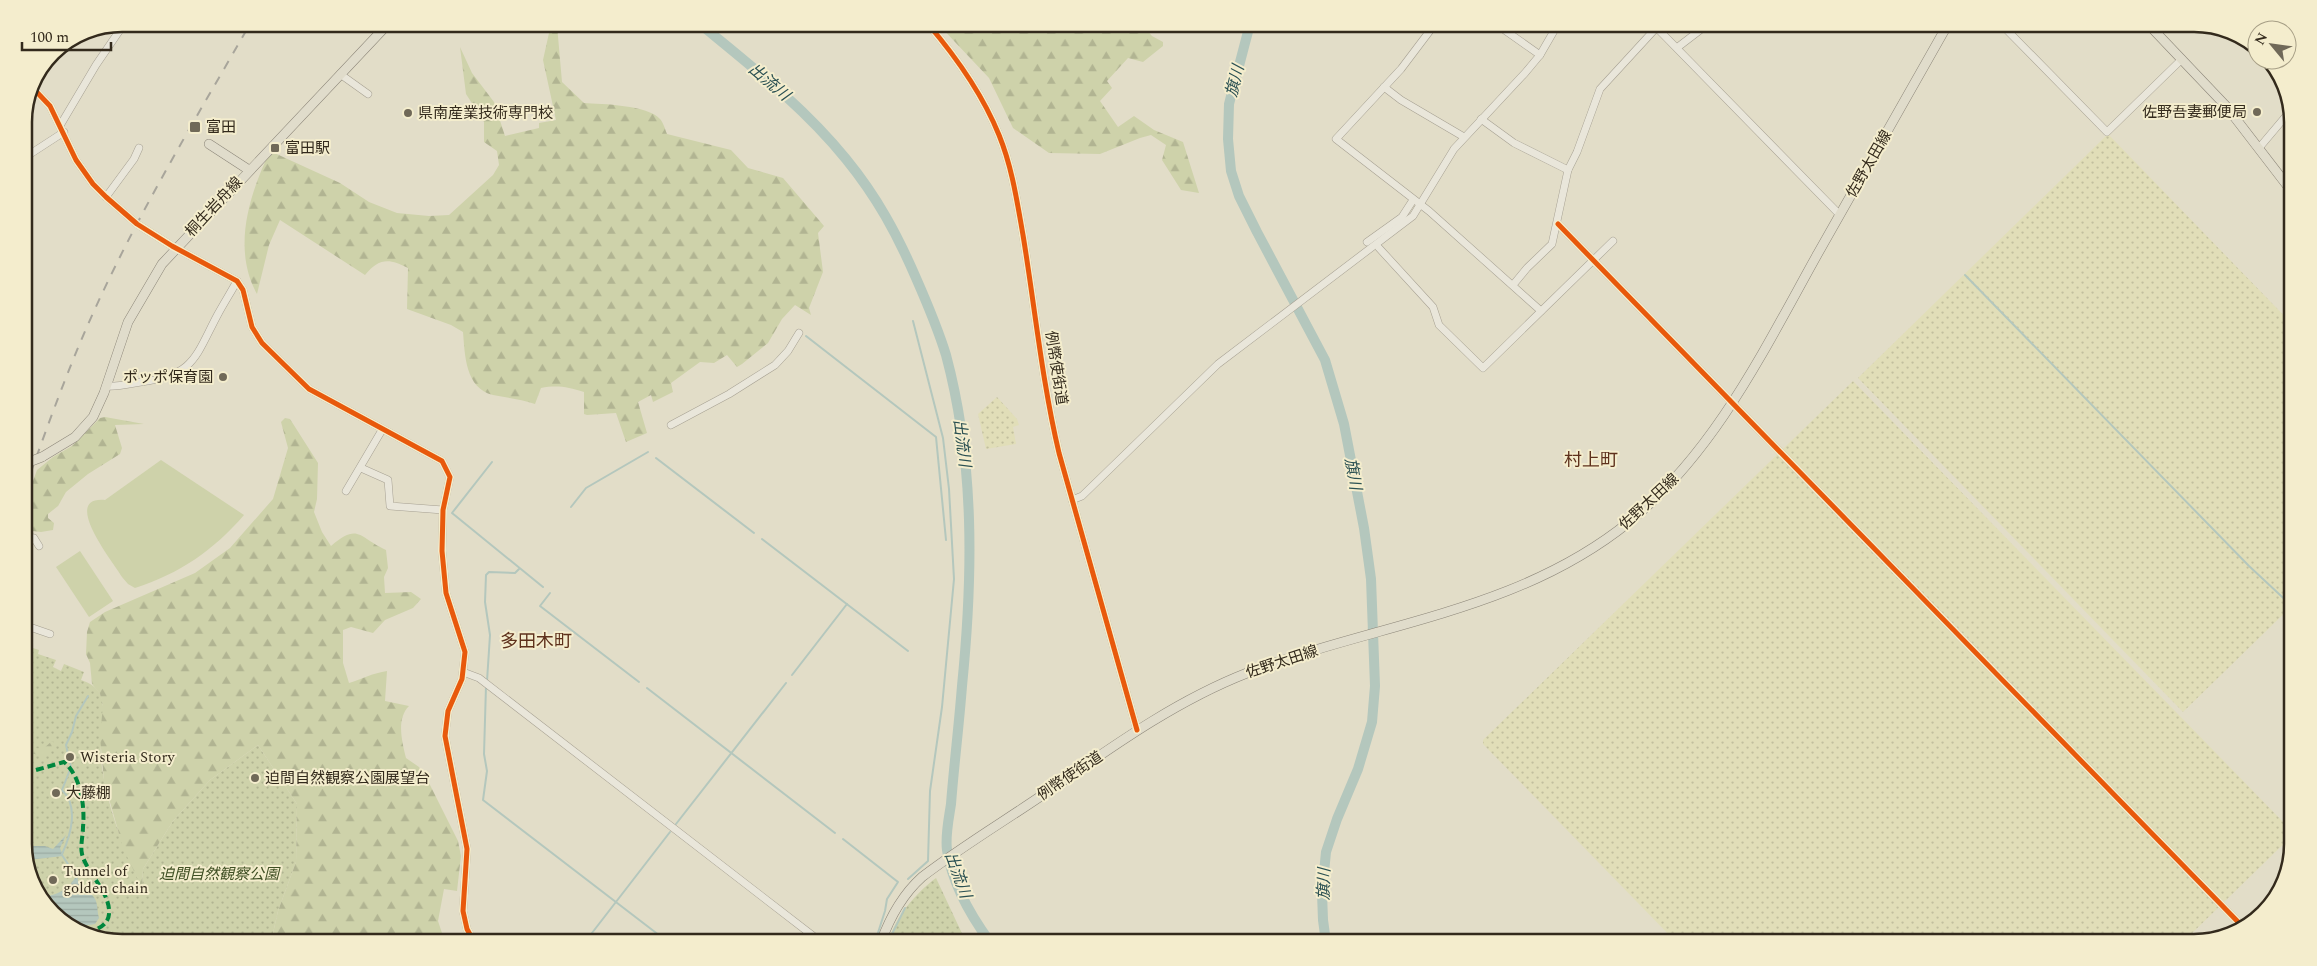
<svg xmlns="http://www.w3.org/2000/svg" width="2317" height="966" font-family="Spectral,'Noto Sans JP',serif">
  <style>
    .farmland { fill: url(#farmland-dots) }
    .green { fill: url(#green-dots) }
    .forest { fill: url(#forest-firs) }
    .pitch { fill: #ced2aa }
    .water { fill: url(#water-rules) }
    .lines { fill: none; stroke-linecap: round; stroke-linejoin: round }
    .stream { stroke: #b4c7bd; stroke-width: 2 }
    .river { stroke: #b4c7bd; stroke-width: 10 }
    .minor-casing { stroke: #a6a092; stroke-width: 8 }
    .major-casing { stroke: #8c8679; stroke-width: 10 }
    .minor { stroke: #e9e6da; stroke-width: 7 }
    .major { stroke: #e0dccb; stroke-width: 9 }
    .rail { stroke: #a8a59b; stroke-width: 2; stroke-dasharray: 9 9; stroke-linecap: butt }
    .major-bridge-casing { stroke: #8c8679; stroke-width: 10; stroke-linecap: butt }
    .major-bridge { stroke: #e0dccb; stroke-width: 9 }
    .quiet { stroke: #00873e; stroke-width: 4; stroke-dasharray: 8 4; stroke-linecap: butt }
    .cycleway-casing { stroke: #f4edcd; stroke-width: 8 }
    .cycleway { stroke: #e8590c; stroke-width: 5 }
    .poi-dot { fill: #706958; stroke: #f4edcd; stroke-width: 2 }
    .labels { text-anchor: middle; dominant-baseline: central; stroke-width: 4; stroke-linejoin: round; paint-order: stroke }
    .poi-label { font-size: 15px; fill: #332a1c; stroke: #f4edcd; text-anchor: start }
    .street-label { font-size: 15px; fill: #332a1c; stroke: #f4edcd }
    .park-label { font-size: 15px; font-style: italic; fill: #3f4f23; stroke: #f4edcd }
    .water-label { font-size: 16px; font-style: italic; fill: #2b5153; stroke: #f4edcd }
    .quarter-label { font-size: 18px; fill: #5e311c; stroke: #f4edcd }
    .rim { fill: none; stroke: #332a1c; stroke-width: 2.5 }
  </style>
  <defs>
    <pattern id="farmland-dots" width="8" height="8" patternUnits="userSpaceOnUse" patternTransform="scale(1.25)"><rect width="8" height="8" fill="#e1deb8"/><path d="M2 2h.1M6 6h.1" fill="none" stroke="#c2bf9e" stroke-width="1.8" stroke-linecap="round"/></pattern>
    <pattern id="green-dots" width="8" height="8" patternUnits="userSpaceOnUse" patternTransform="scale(1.25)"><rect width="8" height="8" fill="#ced2aa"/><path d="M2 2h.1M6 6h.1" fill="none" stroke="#b1b492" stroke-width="1.8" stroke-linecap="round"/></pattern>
    <pattern id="forest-firs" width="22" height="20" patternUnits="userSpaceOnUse" patternTransform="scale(1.25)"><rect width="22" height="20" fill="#ced2aa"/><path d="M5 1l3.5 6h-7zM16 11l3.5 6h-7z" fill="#b1b492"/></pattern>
    <pattern id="water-rules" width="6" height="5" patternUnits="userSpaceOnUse" patternTransform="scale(1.25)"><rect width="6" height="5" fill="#b4c7bd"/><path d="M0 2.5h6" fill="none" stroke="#9baba2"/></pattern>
  </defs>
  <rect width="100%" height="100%" fill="#e2ddc8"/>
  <g class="farmland">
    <polygon points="2108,134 2293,325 2293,605 2183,712 1858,378"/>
    <polygon points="1853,381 2293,832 2293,835 2183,942 1676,942 1483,744 1483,740"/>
    <polygon points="997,397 1017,419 1019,425 1013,427 1016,444 986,449 978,414"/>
  </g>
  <g class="green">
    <path d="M24,645L39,650L38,654L56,660L53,667L61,671L64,664L84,672L81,680C90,683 97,687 101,696C107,713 99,741 101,761C107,806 122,846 142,887L143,869L173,821L210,780L258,745L297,804L296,862L278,911L271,942H123L85,935L44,903L24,850Z"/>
    <path d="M936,878L966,942H888C896,916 915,894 936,878Z"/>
  </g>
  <g class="forest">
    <path d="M551,24L557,25L562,82L584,103C602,104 648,105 660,119C663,122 665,129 667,134L731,150L748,168L783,178L824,226L818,233L823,272L809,308L811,315L795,305L782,319L768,343L742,364L737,367L727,355L714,363L700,362L671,383L673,392L653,402L651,395L638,402L647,433L626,442L616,413L587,415L584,414V392C568,387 557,385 541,388L535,404C521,399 507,398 493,395C465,388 465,355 463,332L451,325L407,309L408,268C389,258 379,258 365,275L280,220L269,245L257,294C232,249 249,195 270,151L340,183L369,202L397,213L429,216L449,215L493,175L499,165L497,151L484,142V122L466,94L460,47L472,73L494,102L505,136L539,128V123L556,120L543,60Z"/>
    <polygon points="938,24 1142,24 1152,36 1163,42 1163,46 1143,62 1128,58 1107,81 1112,88 1100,101 1118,127 1134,116 1154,130 1183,142 1199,193 1181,190 1162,160 1166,145 1151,135 1140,138 1100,154 1049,153 1013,128 989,78"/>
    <polygon points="105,417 144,424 115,425 122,448 120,454 88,474 66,492 58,506 48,514 48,518 54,523 53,530 41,532 24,530 24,506 37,470 53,457 72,446 100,418"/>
    <path d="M285,418L290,419L318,463L317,499L314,512L322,532L331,546C359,522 359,538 386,550L388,568L384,577L385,593L411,592L421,599L413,608L385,620L373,633L351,627L343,630V663L349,683C362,679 373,673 387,671L385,701L409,706C396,719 402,741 406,758L419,767L428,781L458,841L461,856L457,891L444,889L438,921L445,942H271L278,911L296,862L297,804L258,745L210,780L173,821L143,869L142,888L123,848L104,781L100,737L103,705L100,694L92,684L90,663L86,654L87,632L90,622L105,612L195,573L230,548L273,499L288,448L281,422Z"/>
    <path d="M24,730L27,732L28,743L34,748L43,749L52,741L57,745C47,757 34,758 24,747Z"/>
  </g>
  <g class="pitch">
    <path d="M161,460L244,515C214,550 179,574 135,588L128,584L122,577C113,562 60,496 105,500Z"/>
    <polygon points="80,551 113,601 89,617 56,567"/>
  </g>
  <g class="water">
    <polygon points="66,835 60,848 63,856 28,860 24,846 45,846 53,849"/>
    <path d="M75,878H77C80,888 92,891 96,901C98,907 97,912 99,918L95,924C75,929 48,914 41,895C53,899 69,888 75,878Z"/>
  </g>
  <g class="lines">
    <g class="stream">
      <polyline points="1965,275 2249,566 2293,607"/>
      <polyline points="806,336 936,437 946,540"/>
      <polyline points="656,458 754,533"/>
      <polyline points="492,462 452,513 543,587"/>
      <polyline points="571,507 586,488 648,452"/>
      <polyline points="762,539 908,651"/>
      <polyline points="550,593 540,606 639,682"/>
      <polyline points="792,675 847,604"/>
      <polyline points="487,681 490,635 485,602 486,575 489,572 515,573 519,569"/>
      <polyline points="486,686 484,754 487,771 483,800 668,942"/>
      <polyline points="647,688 835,833"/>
      <polyline points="676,824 786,683"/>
      <polyline points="843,839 898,882 887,899 885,911 875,942"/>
      <path d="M62,854C71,835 79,806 62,790L71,767L66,745L72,732L76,716L88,696"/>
      <polyline points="62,855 77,878"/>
      <polyline points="908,879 928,861 930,791 942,707 954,579 949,489 943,438 913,321"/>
      <polyline points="1593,937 1598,942"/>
      <polyline points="585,942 670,832"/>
      <polyline points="888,942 905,908"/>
    </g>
    <g class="river">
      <path d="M700,24C751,66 804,107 846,159C877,197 897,234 916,278C927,303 938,329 946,355C975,463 973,576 962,686C959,725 954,765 951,804C949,818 945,835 947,850C952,883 971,916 990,942"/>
      <polyline points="1250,24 1229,104 1228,139 1231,171 1239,196 1257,232 1325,360 1344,424 1364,528 1371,579 1375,686 1372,722 1358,769 1337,819 1326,852 1322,893 1323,920 1326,942"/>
    </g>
    <g class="minor-casing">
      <g id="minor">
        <path d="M928,24C957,58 982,93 999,135C1012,167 1017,201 1023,235C1035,308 1042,381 1059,453L1137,730"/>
        <polyline points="1435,24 1401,69 1336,139 1429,211 1541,311"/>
        <polyline points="1496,24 1540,55"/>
        <polyline points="1653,24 1840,215"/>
        <polyline points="2001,24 2107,132 2182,59"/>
        <polyline points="467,26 468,24"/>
        <polyline points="1678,47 1708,24"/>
        <polyline points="340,74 368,94"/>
        <polyline points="31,86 50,106 76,160 93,184 106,197 137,224 172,246 237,281 243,290 252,327 262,343 309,389 442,461 450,477 443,510 442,551 446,593 465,652 462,679 448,711 445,736 467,849 463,911 467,929 474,942"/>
        <polyline points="1384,87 1401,100 1464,137"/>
        <polyline points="1481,119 1514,143 1568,170"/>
        <polyline points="61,124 96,65 124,24"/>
        <polyline points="2259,148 2291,110"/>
        <polyline points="24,158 64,132"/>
        <polyline points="106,197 134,159 139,148"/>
        <polyline points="1558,224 2243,927"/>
        <polyline points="1367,242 1402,217 1413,200"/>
        <polyline points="1379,248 1433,307 1439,325 1483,368 1613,241"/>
        <polyline points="1513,285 1527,268 1552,244 1568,170 1577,152 1600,89 1657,27"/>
        <path d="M106,386C117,387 129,384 141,382C195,375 195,357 218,314C224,303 231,292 237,281"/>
        <polyline points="671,425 729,394 775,365 788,351 799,333"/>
        <polyline points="24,438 27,430"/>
        <polyline points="361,468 388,480 390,506 443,510"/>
        <polyline points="346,491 382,430"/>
        <polyline points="1072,500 1082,496 1218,364 1413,216 1454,149 1525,73 1540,55 1558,24"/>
        <polyline points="24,536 34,538 39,546"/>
        <polyline points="24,625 50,634"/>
        <polyline points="463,672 479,678 821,942"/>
      </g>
    </g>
    <g class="major-casing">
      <g id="major">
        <polyline points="2148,24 2226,106 2293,193"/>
        <polyline points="209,144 249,170"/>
        <polyline points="42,457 75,437 93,417 104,393 128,322 162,264 388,24"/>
        <path d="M881,942C890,917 902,895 922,877C961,847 1003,822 1044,794C1109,749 1173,702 1247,673C1377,623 1518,612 1629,522C1715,452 1764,350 1817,255C1861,178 1905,101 1948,24"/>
      </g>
    </g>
    <use href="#minor" class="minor"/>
    <use href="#major" class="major"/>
    <path class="rail" d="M24,491C46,431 67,370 94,311C139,212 196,118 250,24"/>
    <g class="major-bridge-casing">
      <polyline id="major-bridge" points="29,462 42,457"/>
    </g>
    <use href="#major-bridge" class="major-bridge"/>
    <path class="quiet" d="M24,770H36L64,762C81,776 85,807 83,827C83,836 80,846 82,854C86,872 111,893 109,914C108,927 94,930 84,934"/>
    <g class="cycleway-casing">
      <g id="cycleway">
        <path d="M928,24C957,58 982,93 999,135C1012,167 1017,201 1023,235C1035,308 1042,381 1059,453L1137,730"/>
        <polyline points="31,86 50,106 76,160 93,184 106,197 137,224 172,246 237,281 243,290 252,327 262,343 309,389 442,461 450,477 443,510 442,551 446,593 465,652 462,679 448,711 445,736 467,849 463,911 467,929 474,942"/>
        <polyline points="1558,224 2243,927"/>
      </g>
    </g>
    <use href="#cycleway" class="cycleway"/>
  </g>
  <g class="poi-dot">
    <circle cx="2257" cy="112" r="5"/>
    <circle cx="408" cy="113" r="5"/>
    <rect x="189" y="121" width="12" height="12" rx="2.5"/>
    <rect x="270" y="143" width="10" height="10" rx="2.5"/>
    <circle cx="223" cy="377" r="5"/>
    <circle cx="70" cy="757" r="5"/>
    <circle cx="255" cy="778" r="5"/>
    <circle cx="56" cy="793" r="5"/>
    <circle cx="53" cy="880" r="5"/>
  </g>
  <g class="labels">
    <g class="poi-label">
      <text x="2247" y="112" text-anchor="end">佐野吾妻郵便局</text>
      <text x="418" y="113">県南産業技術専門校</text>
      <text x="206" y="127">富田</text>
      <text x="285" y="148">富田駅</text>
      <text x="213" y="377" text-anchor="end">ポッポ保育園</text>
      <text x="80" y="757">Wisteria Story</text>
      <text x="265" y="778">迫間自然観察公園展望台</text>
      <text x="66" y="793">大藤棚</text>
      <text x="63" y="871">Tunnel of<tspan x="63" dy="17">golden chain</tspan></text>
    </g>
    <g class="street-label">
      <text transform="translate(1869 164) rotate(-60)">佐野太田線</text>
      <text transform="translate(214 207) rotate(-47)">桐生岩舟線</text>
      <text transform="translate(1056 368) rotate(81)">例幣使街道</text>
      <text transform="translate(1649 502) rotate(-43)">佐野太田線</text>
      <text transform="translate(1282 662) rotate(-18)">佐野太田線</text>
      <text transform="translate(1070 776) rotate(-34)">例幣使街道</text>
    </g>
    <g class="park-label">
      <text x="219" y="874">迫間自然観察公園</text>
    </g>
    <g class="water-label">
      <text transform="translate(1235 81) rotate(-76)">旗川</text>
      <text transform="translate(769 82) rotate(40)">出流川</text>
      <text transform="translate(962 443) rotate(83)">出流川</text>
      <text transform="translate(1353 474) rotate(80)">旗川</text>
      <text transform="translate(958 875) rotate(70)">出流川</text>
      <text transform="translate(1324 884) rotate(-88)">旗川</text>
    </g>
    <g class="quarter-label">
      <text x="1591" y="460">村上町</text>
      <text x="536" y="641">多田木町</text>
    </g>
  </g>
  <path d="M0 0H2317V966H0ZM122 32H2194A90 90 0 0 1 2284 122V844A90 90 0 0 1 2194 934H122A90 90 0 0 1 32 844V122A90 90 0 0 1 122 32Z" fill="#f4edcd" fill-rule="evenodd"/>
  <path class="rim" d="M122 32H2194A90 90 0 0 1 2284 122V844A90 90 0 0 1 2194 934H122A90 90 0 0 1 32 844V122A90 90 0 0 1 122 32Z"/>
  <g transform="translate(2272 45) rotate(299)"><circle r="24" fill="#f4edcd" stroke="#a79f86"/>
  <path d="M0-4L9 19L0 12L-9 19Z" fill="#706958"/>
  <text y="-8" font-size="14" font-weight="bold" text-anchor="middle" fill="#332a1c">N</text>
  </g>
  <path d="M22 42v8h89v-8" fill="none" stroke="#332a1c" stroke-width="2.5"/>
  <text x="30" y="42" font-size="15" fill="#332a1c" stroke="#f4edcd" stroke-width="4" paint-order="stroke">100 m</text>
</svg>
